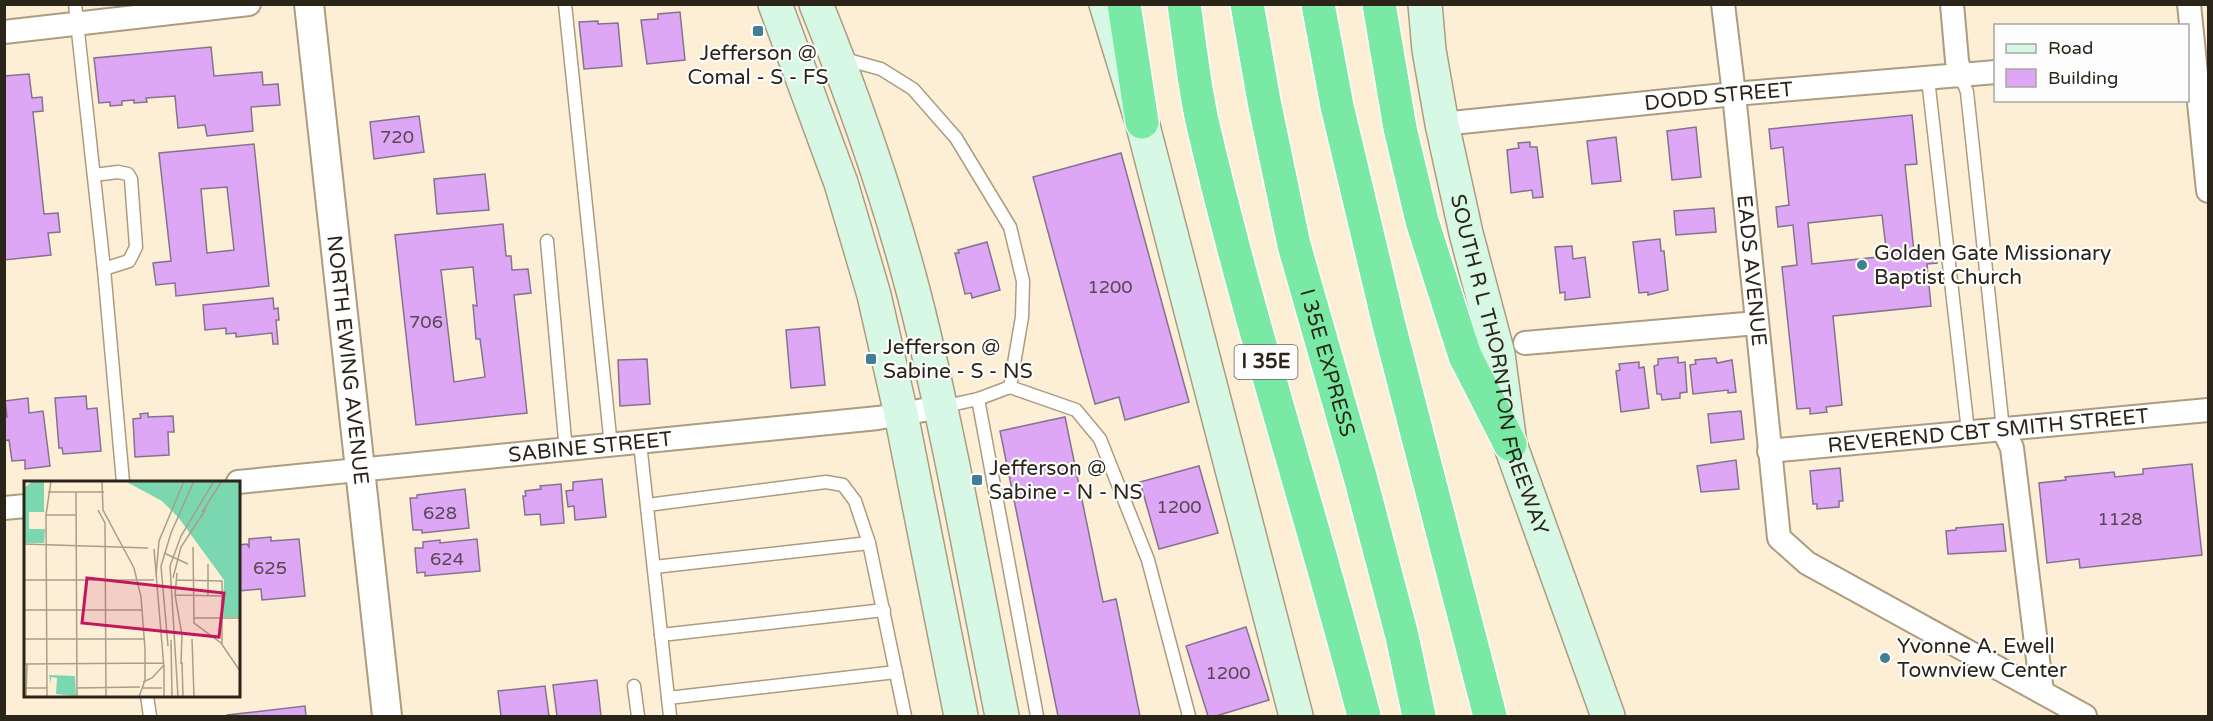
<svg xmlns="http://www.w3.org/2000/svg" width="2213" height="721" font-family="'Varela Round',sans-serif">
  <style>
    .building { fill: #dda7f6; stroke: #85738d; stroke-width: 1.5; fill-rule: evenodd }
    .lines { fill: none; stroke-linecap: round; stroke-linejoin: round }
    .service-casing { stroke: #ac9c80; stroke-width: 15 }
    .minor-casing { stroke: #ac9c80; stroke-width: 26 }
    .tertiary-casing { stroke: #ac9c80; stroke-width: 32 }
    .secondary-casing { stroke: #ac9c80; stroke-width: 36 }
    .motorway-casing { stroke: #fff; stroke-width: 36 }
    .service { stroke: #fff; stroke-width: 12 }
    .minor { stroke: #fff; stroke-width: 22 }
    .tertiary { stroke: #fff; stroke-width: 28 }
    .secondary { stroke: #d7f8e4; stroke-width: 33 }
    .motorway { stroke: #79e9a5; stroke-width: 33 }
    .poi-dot { fill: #417f94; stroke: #fdfdfd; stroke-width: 2 }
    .labels { text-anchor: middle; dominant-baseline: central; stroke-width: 4.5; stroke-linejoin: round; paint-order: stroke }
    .number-label { font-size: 18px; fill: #584650 }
    .shield { fill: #fdfdfd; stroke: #6a665d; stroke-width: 1.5 }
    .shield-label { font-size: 20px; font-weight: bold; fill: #2b2519 }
    .poi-label { font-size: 21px; fill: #2b2519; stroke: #fdfdfd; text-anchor: start }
    .street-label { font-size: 21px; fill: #2b2519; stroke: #fdfdfd }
    .inset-road { fill: none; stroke: #a99e8a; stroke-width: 1.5 }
    .view { fill: #c2185b; fill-opacity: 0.15; stroke: #c2185b; stroke-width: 3 }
    .inset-edge { fill: none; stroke: #2b2519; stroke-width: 3 }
  </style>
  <rect width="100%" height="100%" fill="#fdeed6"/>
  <g class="building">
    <polygon points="680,12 685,60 647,64 641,20 658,19 658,14"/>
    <polygon points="598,21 598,24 618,23 622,66 584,69 579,22"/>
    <polygon points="211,47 214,76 262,72 263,85 278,84 280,105 251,107 253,131 207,136 205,125 178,128 175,96 146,98 147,102 134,103 134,100 122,101 122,105 110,106 110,102 99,103 94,58"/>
    <polygon points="29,74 32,98 42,97 43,111 33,112 44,214 58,213 60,232 48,233 51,255 4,260 4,76"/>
    <path d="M1912,115L1917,164L1905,165L1914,252L1935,250L1937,263L1927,264L1931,306L1833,316L1842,405L1826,407L1827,412L1810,414V408L1797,409L1782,267L1797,265L1793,225L1778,227L1776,207L1789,205L1783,147L1771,149L1769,129ZM1882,215L1887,256L1812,264L1808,223Z"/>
    <polygon points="419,116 424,152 374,159 370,122"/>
    <polygon points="1696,127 1701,177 1672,180 1667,131"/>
    <polygon points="1616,137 1621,181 1592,184 1587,141"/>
    <polygon points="1530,142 1530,147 1537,147 1543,197 1533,198 1532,190 1511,193 1507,150 1519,148 1518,143"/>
    <path d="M254,144L269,286L176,296L175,283L156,285L153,263L171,261L159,153ZM227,187L234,250L207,253L201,189Z"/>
    <polygon points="1121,153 1189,402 1125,420 1119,397 1095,404 1033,177"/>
    <polygon points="485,174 489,210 437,214 434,179"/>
    <polygon points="1714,208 1716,232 1676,235 1674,211"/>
    <path d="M503,224L506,256H511L512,270L528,269L531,293L514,295L527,413L416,425L395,235ZM473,267L477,306L473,305L476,339H480L485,377L454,382L441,270Z"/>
    <polygon points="1660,239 1661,251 1664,251 1668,290 1648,295 1648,292 1639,293 1633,242"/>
    <polygon points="987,242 1000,290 972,298 971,293 965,294 955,253 959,253 958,250"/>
    <polygon points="1572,246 1573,259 1585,257 1590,297 1565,300 1565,292 1560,293 1555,247"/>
    <polygon points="273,298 274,309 278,308 279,320 276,320 278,344 273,344 272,333 236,337 236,333 226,334 226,328 205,330 203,305"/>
    <polygon points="819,327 825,385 791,388 786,330"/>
    <polygon points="1678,357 1678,363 1685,362 1687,392 1680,393 1680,398 1662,400 1661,394 1657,394 1654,366 1658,365 1658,359"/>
    <polygon points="1716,358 1717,363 1732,360 1736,392 1728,393 1728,390 1693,394 1690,365 1696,364 1695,360"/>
    <polygon points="647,359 650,404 620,406 618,360"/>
    <polygon points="1639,362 1639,368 1644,367 1649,408 1621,412 1616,371 1620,370 1619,364"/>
    <polygon points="86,396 87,409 97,408 101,451 63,454 62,448 59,448 55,398"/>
    <polygon points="28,398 29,413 43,411 50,466 25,469 25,460 12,461 9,440 4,441 4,417 7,417 5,401"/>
    <polygon points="1741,411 1744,439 1711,443 1708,414"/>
    <polygon points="148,413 148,417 173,416 174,432 168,432 169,455 135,457 133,419 141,418 140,414"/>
    <polygon points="1065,417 1103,602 1116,599 1140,716 1058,716 1000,431"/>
    <polygon points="1736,460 1739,489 1701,492 1697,466"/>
    <polygon points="2192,464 2202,555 2080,568 2079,559 2047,563 2039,483 2066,480 2065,477 2114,472 2115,477 2143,474 2143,469"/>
    <polygon points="1199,466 1218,533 1159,549 1140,482"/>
    <polygon points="1840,468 1843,501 1839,501 1839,507 1817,509 1817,504 1813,504 1810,471"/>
    <polygon points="602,479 606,517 575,520 574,506 568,507 566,491 573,490 573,482"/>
    <polygon points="561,484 564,523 541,525 540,514 525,515 523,496 526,496 525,491 541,489 540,486"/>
    <polygon points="465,489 469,528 422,533 422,530 413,530 410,498 417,498 417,495"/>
    <polygon points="2003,524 2006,551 1948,554 1946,531 1956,530 1956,528"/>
    <polygon points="271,537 271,541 299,539 305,596 262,600 261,589 238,591 238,545 247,544 249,547 249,539"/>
    <polygon points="477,539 480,571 425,576 425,572 417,573 415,548 423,548 423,542 440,540 440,543"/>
    <polygon points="1246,627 1269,700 1216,716 1208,716 1186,646"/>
    <polygon points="597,680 601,716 557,716 553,685"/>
    <polygon points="545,686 549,716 501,716 498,691"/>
    <polygon points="305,706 306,716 227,716 227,715"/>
  </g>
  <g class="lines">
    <g class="service-casing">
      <g id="service">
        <polyline points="75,4 104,269 123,482"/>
        <polyline points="565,4 611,446"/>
        <polyline points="841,58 881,69 913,89 956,138 1010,227 1023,281 1022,317 1010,387 978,399 941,407"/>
        <polyline points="1961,76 1967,92 2003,429"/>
        <polyline points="1928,79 1968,431"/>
        <polyline points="94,175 118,172 128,174 131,179 136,247 129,261 104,269"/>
        <polyline points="547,241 566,451"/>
        <polyline points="1010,387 1076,410 1100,439 1148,560 1189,716"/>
        <polyline points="978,399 1037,716"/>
        <polyline points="640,443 670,716"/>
        <polyline points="647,505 826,482 843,485 855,501 869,543 905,716"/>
        <polyline points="654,567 869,543"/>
        <polyline points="661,635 884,610"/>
        <polyline points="634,686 638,716"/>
        <polyline points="147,696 150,716"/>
        <polyline points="668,698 896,672"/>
      </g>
    </g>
    <g class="minor-casing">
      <g id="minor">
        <path id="s1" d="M1723,4L1734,94L1779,538L1807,563L2085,716"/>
        <polyline points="1952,4 1957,61 1961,76"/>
        <polyline points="2189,4 2208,191"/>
        <polyline points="4,32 249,4"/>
        <path id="s2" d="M1442,124L1734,94L1996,72"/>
        <polyline points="1525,343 1757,323"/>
        <polyline points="2003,429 2012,448 2042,692"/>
        <path id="s3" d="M1769,451L2208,410"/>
        <path id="s4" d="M238,482L878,418L941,407"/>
        <polyline points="4,508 26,506"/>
      </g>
    </g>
    <g class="tertiary-casing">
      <g id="tertiary">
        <path id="s5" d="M309,4L387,716"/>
      </g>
    </g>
    <g class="secondary-casing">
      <g id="secondary">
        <polyline points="775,4 841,183 874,295 901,414 961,716"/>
        <path d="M816,4C855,101 889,197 915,298C950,436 974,577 1002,716"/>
        <polyline points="1106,4 1142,122 1296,716"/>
        <path id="s6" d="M1425,4L1429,50L1442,124L1466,233L1498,354L1510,444L1608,716"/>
      </g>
    </g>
    <g class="motorway-casing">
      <g id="motorway">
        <polyline points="1124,4 1142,122"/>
        <path d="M1184,4C1190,45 1194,86 1203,125C1249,324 1313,519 1364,716"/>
        <path id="s7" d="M1247,4L1264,101L1294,245L1361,480L1402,636L1419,716"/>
        <polyline points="1318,4 1337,106 1389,325 1490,716"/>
        <polyline points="1379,4 1400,128 1422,221 1465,356 1510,444"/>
      </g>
    </g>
    <use href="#service" class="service"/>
    <use href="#minor" class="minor"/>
    <use href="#tertiary" class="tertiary"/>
    <use href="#secondary" class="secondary"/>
    <use href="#motorway" class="motorway"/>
  </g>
  <g class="poi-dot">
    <rect x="752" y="25" width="12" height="12" rx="3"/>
    <circle cx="1862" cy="265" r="6"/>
    <rect x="865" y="353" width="12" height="12" rx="3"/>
    <rect x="971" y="474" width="12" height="12" rx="3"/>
    <circle cx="1885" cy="658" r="6"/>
  </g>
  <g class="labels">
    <g class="number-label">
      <text x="397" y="137">720</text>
      <text x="1110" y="287">1200</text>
      <text x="426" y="322">706</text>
      <text x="1179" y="507">1200</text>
      <text x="440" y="513">628</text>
      <text x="2120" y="519">1128</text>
      <text x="447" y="559">624</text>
      <text x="270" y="568">625</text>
      <text x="1228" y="673">1200</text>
    </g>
    <rect class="shield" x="1234.5" y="345" width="63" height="34" rx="4.5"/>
    <g class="shield-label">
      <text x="1266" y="362">I 35E</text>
    </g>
    <g class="poi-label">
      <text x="758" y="53" text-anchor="middle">Jefferson @<tspan x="758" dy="24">Comal - S - FS</tspan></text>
      <text x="1874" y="253">Golden Gate Missionary<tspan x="1874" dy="24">Baptist Church</tspan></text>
      <text x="883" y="347">Jefferson @<tspan x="883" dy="24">Sabine - S - NS</tspan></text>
      <text x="989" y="468">Jefferson @<tspan x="989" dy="24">Sabine - N - NS</tspan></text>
      <text x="1897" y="646">Yvonne A. Ewell<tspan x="1897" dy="24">Townview Center</tspan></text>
    </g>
    <g class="street-label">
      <text stroke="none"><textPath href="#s2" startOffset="278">DODD STREET</textPath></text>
      <text stroke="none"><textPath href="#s1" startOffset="268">EADS AVENUE</textPath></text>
      <text stroke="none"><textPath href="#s5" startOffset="358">NORTH EWING AVENUE</textPath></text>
      <text stroke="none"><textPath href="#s7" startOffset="368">I 35E EXPRESS</textPath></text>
      <text stroke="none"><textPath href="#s6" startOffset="369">SOUTH R L THORNTON FREEWAY</textPath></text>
      <text stroke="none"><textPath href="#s3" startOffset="220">REVEREND CBT SMITH STREET</textPath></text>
      <text stroke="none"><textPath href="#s4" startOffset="354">SABINE STREET</textPath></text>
    </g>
  </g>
  <g transform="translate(24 481)">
    <rect width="216" height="216" fill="#fdeed6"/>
    <path d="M9,0H20V31H5V48H21L20,62H0V7ZM101,0H216V136H199L200,99L154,36L138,20ZM25,194L51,195L52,215L32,213L33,197L27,196V203Z" fill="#7ad7af"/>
    <path class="inset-road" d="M78,0L79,29L110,87L117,116L121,168V199L115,216M24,11H80M52,11L53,216M74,29L81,42L82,216M178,31L198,0M22,34H52M0,63L124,67M169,66L170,142L197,162L216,190M130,68L140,187M140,72L164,83M184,83V115M153,92L151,114L158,154M132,95L135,60L160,0M149,97L157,66L182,28M0,99H130M152,99L198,100V163M151,114L198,115M0,120V158M0,129H118M169,137H216M0,158H121M168,158L170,216M147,159L148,216M144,165L137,85L147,52L170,0M158,181L159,216M0,183L140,182M157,183L158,153M140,184V216M119,201L128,197L140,184M1,207H23M53,207L116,206M118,207H138M2,216L3,183M23,216L22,34L27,0M154,216L146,85L157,55L190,0"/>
    <path class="view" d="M63,97L200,112L195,156L58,142Z"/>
    <rect width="216" height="216" class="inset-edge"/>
  </g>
  <rect width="2213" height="721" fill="none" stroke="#2b2519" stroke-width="12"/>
  <rect x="1994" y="24" width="195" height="78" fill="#fdfdfd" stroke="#a9a7a2" stroke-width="1.5"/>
  <rect x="2006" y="44" width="30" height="9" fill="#d7f8e4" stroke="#a9a7a2" stroke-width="1.5"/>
  <text x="2048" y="54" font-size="18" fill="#2b2519">Road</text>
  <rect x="2006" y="69" width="30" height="18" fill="#dda7f6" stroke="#a9a7a2" stroke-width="1.5"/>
  <text x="2048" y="84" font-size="18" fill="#2b2519">Building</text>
</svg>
